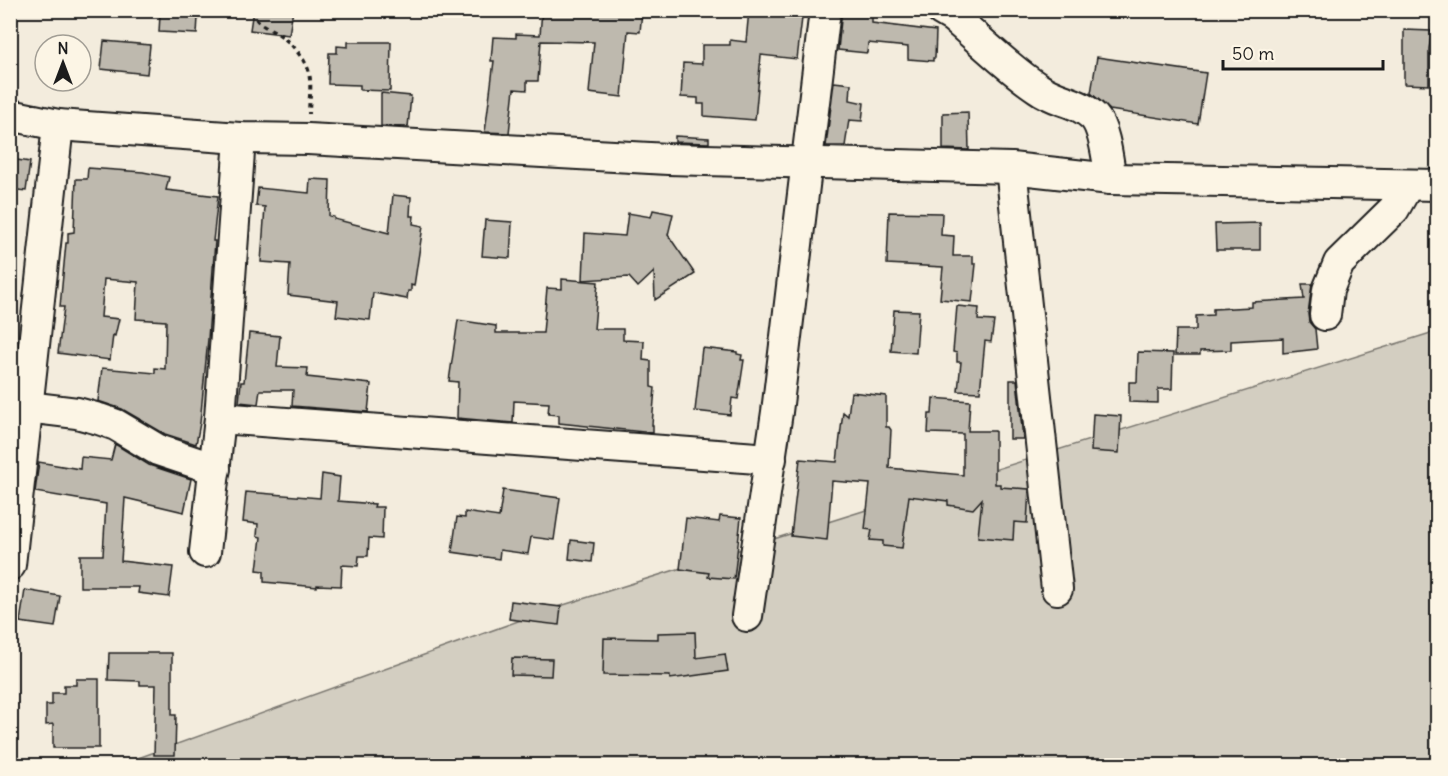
<svg xmlns="http://www.w3.org/2000/svg" width="1448" height="776" font-family="Delius,sans-serif">
  <style>
    .green { fill: #d3cec1; stroke: #78756e; stroke-width: 1.5 }
    .building { fill: #beb9ae; stroke: #1c1c1c; stroke-width: 1.5 }
    .lines { fill: none; stroke-linecap: round; stroke-linejoin: round }
    .minor-casing { stroke: #1c1c1c; stroke-width: 34 }
    .path { stroke: #1c1c1c; stroke-width: 4; stroke-dasharray: 4.5 4.5; stroke-linecap: butt }
    .minor { stroke: #fcf5e5; stroke-width: 30 }
  </style>
  <rect width="100%" height="100%" fill="#f3ecdd"/>
  <filter id="ink" filterUnits="userSpaceOnUse"><feTurbulence type="fractalNoise" baseFrequency=".0167" numOctaves="2"/><feDisplacementMap in="SourceGraphic" scale="12" xChannelSelector="R" yChannelSelector="G"/><feConvolveMatrix kernelMatrix="1 2 1 2 8 2 1 2 1" color-interpolation-filters="sRGB"/></filter>
  <g filter="url(#ink)">
    <polygon class="green" points="1437,331 1437,765 116,766 557,607"/>
    <g class="building">
      <polygon points="253,10 293,10 289,35 250,30"/>
      <polygon points="542,10 642,11 640,32 628,31 622,97 589,93 594,42 541,41 538,81 527,81 527,90 514,89 509,133 485,132 494,61 491,61 493,37 516,38 516,34 540,35"/>
      <polygon points="749,10 803,10 797,59 761,55 755,120 704,116 704,104 698,104 698,98 681,97 683,63 702,64 702,45 730,45 730,40 746,42"/>
      <polygon points="842,10 872,10 872,23 936,31 935,58 933,58 933,61 908,59 908,47 868,43 867,53 838,50"/>
      <polygon points="160,15 198,17 197,34 159,32"/>
      <polygon points="1404,30 1432,31 1429,49 1429,85 1404,84"/>
      <polygon points="104,41 150,45 147,74 101,69"/>
      <polygon points="348,42 391,42 390,91 360,90 360,85 328,84 329,53 337,53 337,46 348,47"/>
      <polygon points="1097,57 1206,73 1198,124 1110,110 1091,93"/>
      <polygon points="834,82 851,84 850,100 864,103 862,121 849,120 845,146 826,146"/>
      <polygon points="381,93 411,96 408,127 381,126"/>
      <polygon points="968,112 969,150 943,149 943,113"/>
      <polygon points="675,136 709,138 709,143 675,142"/>
      <polygon points="10,159 30,162 26,191 10,189"/>
      <polygon points="88,168 143,172 169,177 166,190 218,196 213,241 215,241 208,339 200,423 196,444 165,434 122,409 98,401 102,368 155,373 155,368 165,369 166,321 136,319 138,282 104,279 101,317 119,319 115,336 113,335 110,360 58,353 64,307 60,307 66,243 68,243 68,233 74,232 76,179 87,179"/>
      <polygon points="310,179 330,180 329,216 334,217 334,219 389,233 393,195 411,197 410,216 414,216 413,224 423,226 414,286 411,285 411,291 408,291 407,299 373,293 370,320 336,316 338,301 288,295 290,264 261,262 265,207 256,206 258,188 309,193"/>
      <polygon points="653,210 673,214 668,235 695,274 655,300 654,272 638,287 629,277 583,280 585,233 625,236 628,213 651,217"/>
      <polygon points="889,212 942,213 941,235 954,236 953,256 973,256 973,264 976,264 972,302 940,299 943,267 887,264"/>
      <polygon points="485,220 512,222 510,258 482,256"/>
      <polygon points="1260,223 1260,250 1216,250 1215,224"/>
      <polygon points="562,279 598,282 594,329 623,329 623,340 644,341 643,360 651,361 651,387 655,388 652,425 653,425 653,433 559,423 559,415 548,414 549,403 514,401 513,423 457,418 458,382 449,381 458,320 496,326 496,333 543,333 547,288 562,289"/>
      <polygon points="1302,284 1312,284 1308,314 1309,322 1315,329 1317,349 1283,353 1283,338 1231,341 1231,350 1200,351 1200,355 1175,355 1176,330 1196,330 1196,316 1213,315 1213,309 1252,307 1252,302 1304,299"/>
      <polygon points="957,306 979,308 978,320 994,321 991,342 985,341 980,392 958,391 961,362 957,362 957,353 953,352"/>
      <polygon points="894,310 919,311 916,353 891,351"/>
      <polygon points="249,333 280,336 277,367 308,368 307,377 371,384 368,412 292,406 293,390 260,390 258,404 239,402 241,382 244,382"/>
      <polygon points="702,348 737,352 737,354 742,355 741,360 744,360 738,399 732,398 730,415 695,411"/>
      <polygon points="1138,352 1173,353 1172,389 1158,389 1158,403 1129,402 1129,382 1137,382"/>
      <polygon points="1010,380 1017,380 1023,439 1010,439"/>
      <polygon points="851,392 886,396 886,427 889,427 891,430 889,468 963,475 963,434 928,433 929,414 932,414 933,398 970,401 968,431 995,431 995,484 1000,484 1000,487 1029,489 1027,523 1014,522 1013,540 978,537 982,499 973,509 948,505 948,501 909,496 902,548 883,546 883,541 870,540 872,530 865,529 870,484 832,481 827,540 791,536 800,459 837,462 843,412 848,416"/>
      <polygon points="1093,414 1121,416 1119,453 1091,451"/>
      <polygon points="115,444 149,465 191,479 184,512 125,498 121,561 173,567 169,597 138,593 139,587 80,587 80,555 103,555 106,504 35,492 39,462 80,469 81,457 111,460"/>
      <polygon points="322,474 340,477 338,501 375,504 374,507 383,507 382,539 369,538 368,556 359,556 358,566 342,565 341,586 317,585 317,587 264,582 264,571 257,570 261,537 257,536 258,524 243,522 246,492 320,498"/>
      <polygon points="503,490 560,498 554,540 531,537 528,554 500,550 499,559 452,552 457,517 465,518 465,512 499,517"/>
      <polygon points="720,516 741,518 734,579 708,577 709,573 680,569 686,518 719,522"/>
      <polygon points="571,540 594,543 592,562 569,559"/>
      <polygon points="25,590 60,596 55,627 20,622"/>
      <polygon points="511,601 561,607 559,625 509,619"/>
      <polygon points="695,632 696,658 725,654 728,671 670,679 670,676 603,675 604,638 658,639 658,633"/>
      <polygon points="109,653 172,653 172,715 176,715 175,755 154,755 156,685 140,685 140,681 108,680"/>
      <polygon points="512,658 552,659 551,676 511,675"/>
      <polygon points="76,679 99,679 99,748 53,748 53,724 46,725 46,705 52,705 52,693 64,693 64,685 76,685"/>
    </g>
    <g class="lines">
      <g class="minor-casing">
        <g id="minor">
          <path d="M941,10L953,17C980,40 1009,69 1038,88C1057,102 1077,100 1094,117C1105,129 1108,163 1111,179"/>
          <polyline points="10,115 58,125 240,138 308,139 668,159 1011,168 1111,179 1438,185"/>
          <polyline points="1011,168 1057,589"/>
          <polyline points="1325,315 1328,290 1339,263 1394,209 1407,186"/>
          <polyline points="27,407 77,413 99,419 116,425 158,450 215,469"/>
          <polyline points="220,418 771,459"/>
          <polyline points="205,552 220,418 240,138"/>
          <polyline points="10,565 58,125"/>
          <polyline points="747,616 777,412 825,10"/>
        </g>
      </g>
      <path class="path" d="M253,10C255,26 272,28 283,37C292,44 302,56 307,67C313,81 309,99 309,114"/>
      <use href="#minor" class="minor"/>
    </g>
  </g>
  <rect width="1448" height="776" fill="none" stroke="#fcf5e5" stroke-width="36"/>
  <rect x="18" y="18" width="1412" height="740" fill="none" stroke="#1c1c1c" stroke-width="2" filter="url(#ink)"/>
  <g transform="translate(63 63)"><circle r="28" fill="#fcf5e5" stroke="#a29e95" stroke-width="1.5"/>
  <path d="M0-4.5L10 22L0 15L-10 22Z" fill="#1c1c1c"/>
  <text y="-9" font-size="16" font-weight="bold" text-anchor="middle" fill="#1c1c1c">N</text>
  </g>
  <path d="M1223 60v9h160v-9" fill="none" stroke="#1c1c1c" stroke-width="3"/>
  <text x="1232" y="60" font-size="18" fill="#1c1c1c" stroke="#fcf5e5" stroke-width="4.5" paint-order="stroke">50 m</text>
</svg>
